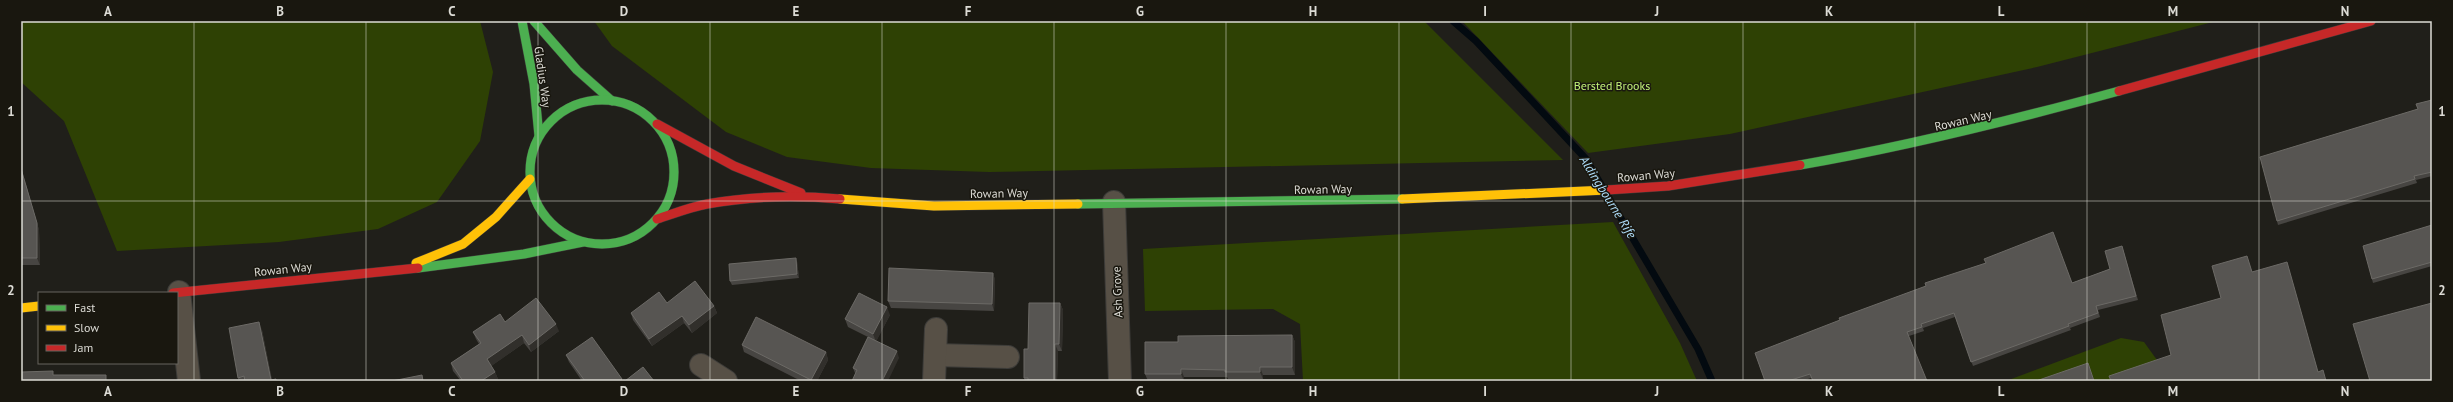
<svg xmlns="http://www.w3.org/2000/svg" width="2453" height="402" font-family="'PT Sans',sans-serif">
  <style>
    .green { fill: #2e4104 }
    .lines { fill: none; stroke-linecap: round; stroke-linejoin: round }
    .stream { stroke: #030a10; stroke-width: 7 }
    .street-casing { stroke: #3d3c39; stroke-width: 24 }
    .fast-casing { stroke: #3d3c39; stroke-width: 10 }
    .slow-casing { stroke: #3d3c39; stroke-width: 10 }
    .jam-casing { stroke: #3d3c39; stroke-width: 10 }
    .street { stroke: #575046; stroke-width: 22 }
    .fast { stroke: #4caf50; stroke-width: 9 }
    .slow { stroke: #ffc107; stroke-width: 9 }
    .jam { stroke: #c62828; stroke-width: 9 }
    .wall { fill: #474542 }
    .shaded-wall { fill: #312f2b }
    .building { fill: #575552; stroke: #6c6a66 }
    .grid { fill: none; stroke: #dcdbd5; stroke-width: 1; stroke-opacity: 0.55 }
    .labels { text-anchor: middle; dominant-baseline: central; stroke-width: 3; stroke-linejoin: round; paint-order: stroke }
    .street-label { font-size: 12px; fill: #dcdbd5; stroke: #19170f }
    .park-label { font-size: 12px; fill: #c0f077; stroke: #19170f }
    .water-label { font-size: 13px; font-style: italic; fill: #aeddfa; stroke: #19170f }
    .neatline { fill: none; stroke: #dcdbd5; stroke-width: 1.5 }
    .grid-label { font-size: 13px; text-anchor: middle; font-weight: bold; fill: #dcdbd5 }
  </style>
  <rect width="100%" height="100%" fill="#201f1a"/>
  <g class="green">
    <polygon points="21,21 480,21 493,72 480,141 437,202 378,229 279,242 117,251 64,121 21,82"/>
    <polygon points="594,21 1424,21 1563,160 989,172 871,168 787,157 726,132 612,46"/>
    <polygon points="1462,21 2217,21 2037,67 1730,134 1588,153"/>
    <polygon points="1613,222 1680,343 1697,381 1303,381 1300,324 1273,309 1145,311 1143,249"/>
    <polygon points="2121,338 2144,342 2157,360 2164,381 2006,381"/>
  </g>
  <g class="lines">
    <polyline class="stream" points="1453,21 1476,41 1586,159 1698,349 1712,381"/>
    <g class="street-casing">
      <g id="street">
        <polyline points="1114,202 1120,381"/>
        <polyline points="179,292 189,381"/>
        <polyline points="936,355 1008,357"/>
        <polyline points="701,365 726,381"/>
        <polyline points="934,381 936,329"/>
      </g>
    </g>
    <g class="fast-casing">
      <g id="fast">
        <polyline points="522,21 534,84 539,136"/>
        <polyline points="534,21 577,70 612,101"/>
        <circle cx="602" cy="172" r="72"/>
        <path d="M1800,165C1909,146 2013,120 2119,91"/>
        <polyline points="1078,204 1402,199"/>
        <polyline points="418,268 524,254 583,242"/>
      </g>
    </g>
    <g class="slow-casing">
      <g id="slow">
        <polyline points="840,199 934,206 1078,204"/>
        <polyline points="1402,199 1607,190"/>
        <polyline points="416,263 463,244 496,217 530,179"/>
        <polyline points="21,308 39,306"/>
      </g>
    </g>
    <g class="jam-casing">
      <g id="jam">
        <polyline points="2119,91 2371,21"/>
        <polyline points="657,124 734,166 801,193"/>
        <polyline points="1607,190 1668,186 1800,165"/>
        <path d="M657,219C673,214 690,207 707,204C751,196 796,195 840,199"/>
        <polyline points="173,293 418,268"/>
      </g>
    </g>
    <use href="#street" class="street"/>
    <use href="#fast" class="fast"/>
    <use href="#slow" class="slow"/>
    <use href="#jam" class="jam"/>
  </g>
  <g class="wall">
    <polygon points="2432,100 2432,176 2416,180 2417,183 2278,225 2277,221 2418,109"/>
    <polygon points="21,167 39,230 40,265 21,265"/>
    <polygon points="2432,225 2432,266 2373,283 2372,279"/>
    <polygon points="2122,246 2138,300 2098,310 2100,317 2070,328 2071,330 1973,366 1955,317 1923,328 1924,331 1909,336 1811,378 1802,381 1765,381 1755,353 2072,283 2110,269"/>
    <polygon points="797,261 799,278 732,285 730,281"/>
    <polygon points="993,273 995,280 994,311 891,308 888,301"/>
    <polygon points="667,303 714,306 717,313 692,333 684,323 652,346 633,320 631,313"/>
    <polygon points="1060,303 1063,310 1062,351 1058,351 1057,381 1025,381 1024,378"/>
    <polygon points="890,315 876,341 899,358 855,373 853,368 868,337 848,327 845,319"/>
    <polygon points="262,330 272,380 276,381 239,381 238,378"/>
    <polygon points="559,331 531,352 524,343 491,366 495,372 498,379 495,381 461,381 453,371 451,363 479,344 476,339 473,332"/>
    <polygon points="1292,335 1295,342 1295,375 1263,375 1263,379 1228,379 1227,377 1184,377 1184,381 1148,381 1145,374 1178,342"/>
    <polygon points="742,345 826,352 828,360 817,381 801,381 744,352"/>
    <polygon points="566,355 623,381 582,381 569,362"/>
  </g>
  <g class="shaded-wall">
    <polygon points="21,167 39,230 40,265 37,258"/>
    <polygon points="796,258 797,261 799,278 797,274"/>
    <polygon points="993,273 995,280 994,311 992,304"/>
    <polygon points="1060,303 1063,310 1062,351 1059,344"/>
    <polygon points="714,306 717,313 692,333 689,325"/>
    <polygon points="887,307 890,315 876,342 873,334"/>
    <polygon points="682,316 684,323 652,346 649,339"/>
    <polygon points="259,322 262,330 272,381 271,381"/>
    <polygon points="556,324 559,331 531,352 529,345"/>
    <polygon points="522,335 524,343 490,367 487,359"/>
    <polygon points="1292,335 1295,342 1295,375 1292,367"/>
    <polygon points="1055,344 1058,351 1057,381 1055,381"/>
    <polygon points="897,351 899,358 888,381 882,381"/>
    <polygon points="826,352 828,360 817,381 811,381 811,380"/>
    <polygon points="1260,367 1263,375 1263,379 1260,372"/>
    <polygon points="1181,369 1184,377 1184,381 1181,374"/>
    <polygon points="495,372 498,379 495,381 481,381"/>
  </g>
  <g class="building">
    <polygon points="2432,100 2432,172 2414,176 2415,179 2277,221 2260,157 2418,109 2416,104"/>
    <polygon points="21,169 37,223 37,258 21,258"/>
    <polygon points="2432,225 2432,262 2372,279 2363,246"/>
    <polygon points="2053,232 2072,283 2110,269 2105,251 2122,246 2136,296 2096,306 2098,313 2068,324 2069,326 1971,362 1954,313 1921,324 1922,327 1907,332 1927,381 1813,381 1810,374 1788,381 1765,381 1755,353 1840,320 1839,318 1926,286 1925,283 1986,263 1984,259"/>
    <polygon points="2247,256 2252,272 2287,262 2318,372 2323,370 2326,381 2111,381 2109,376 2171,355 2161,315 2221,298 2212,266"/>
    <polygon points="796,258 797,274 730,281 729,264"/>
    <polygon points="889,268 993,273 992,304 888,301"/>
    <polygon points="695,281 714,306 689,325 682,316 649,339 631,313 659,292 667,303"/>
    <polygon points="859,293 887,307 873,334 845,319"/>
    <polygon points="536,298 556,324 529,345 522,335 487,359 495,372 481,381 463,381 451,363 481,343 473,332 500,314 505,322"/>
    <polygon points="1029,303 1060,303 1059,344 1055,344 1055,381 1028,381 1028,378 1024,378 1024,349 1028,349"/>
    <polygon points="2432,303 2432,381 2370,381 2353,324"/>
    <polygon points="756,317 826,352 811,380 742,345"/>
    <polygon points="259,322 271,380 276,379 276,381 245,381 244,376 238,378 229,328"/>
    <polygon points="1292,335 1292,367 1260,367 1260,372 1225,372 1225,370 1181,369 1181,374 1145,374 1145,342 1178,342 1178,336"/>
    <polygon points="592,337 622,379 620,381 585,381 566,355"/>
    <polygon points="868,337 897,351 882,381 852,381 857,370 853,368"/>
    <polygon points="2088,363 2094,381 2036,381"/>
    <polygon points="643,367 654,381 625,381"/>
    <polygon points="53,371 53,375 106,375 106,381 21,381 21,372"/>
    <polygon points="422,375 423,381 392,381"/>
    <polygon points="160,380 160,381 117,381"/>
  </g>
  <path class="grid" d="M194,21V381M366,21V381M538,21V381M710,21V381M882,21V381M1054,21V381M1226,21V381M1399,21V381M1571,21V381M1743,21V381M1915,21V381M2087,21V381M2259,21V381M21,201H2432"/>
  <g class="labels">
    <g class="street-label">
      <text transform="translate(543 77) rotate(82)">Gladius Way</text>
      <text transform="translate(1963 120) rotate(-13)">Rowan Way</text>
      <text transform="translate(1646 175) rotate(-5)">Rowan Way</text>
      <text transform="translate(1323 189) rotate(-1)">Rowan Way</text>
      <text transform="translate(999 193) rotate(-1)">Rowan Way</text>
      <text transform="translate(283 269) rotate(-6)">Rowan Way</text>
      <text transform="translate(1117 292) rotate(-92)">Ash Grove</text>
    </g>
    <g class="park-label">
      <text x="1612" y="85">Bersted Brooks</text>
    </g>
    <g class="water-label">
      <text transform="translate(1608 197) rotate(58)">Aldingbourne Rife</text>
    </g>
  </g>
  <rect width="2453" height="402" fill="none" stroke="#19170f" stroke-width="44"/>
  <rect x="38" y="292" width="140" height="72" fill="#19170f" stroke="#67655e"/>
  <rect x="46" y="305" width="20" height="6" fill="#4caf50" stroke="#67655e"/>
  <text x="74" y="312" font-size="12" fill="#dcdbd5">Fast</text>
  <rect x="46" y="325" width="20" height="6" fill="#ffc107" stroke="#67655e"/>
  <text x="74" y="332" font-size="12" fill="#dcdbd5">Slow</text>
  <rect x="46" y="345" width="20" height="6" fill="#c62828" stroke="#67655e"/>
  <text x="74" y="352" font-size="12" fill="#dcdbd5">Jam</text>
  <rect x="22" y="22" width="2409" height="358" class="neatline"/>
  <g class="grid-label">
    <text x="108" y="16">A</text>
    <text x="280" y="16">B</text>
    <text x="452" y="16">C</text>
    <text x="624" y="16">D</text>
    <text x="796" y="16">E</text>
    <text x="968" y="16">F</text>
    <text x="1140" y="16">G</text>
    <text x="1313" y="16">H</text>
    <text x="1485" y="16">I</text>
    <text x="1657" y="16">J</text>
    <text x="1829" y="16">K</text>
    <text x="2001" y="16">L</text>
    <text x="2173" y="16">M</text>
    <text x="2345" y="16">N</text>
    <text x="11" y="116">1</text>
    <text x="2442" y="116">1</text>
    <text x="11" y="295">2</text>
    <text x="2442" y="295">2</text>
    <text x="108" y="396">A</text>
    <text x="280" y="396">B</text>
    <text x="452" y="396">C</text>
    <text x="624" y="396">D</text>
    <text x="796" y="396">E</text>
    <text x="968" y="396">F</text>
    <text x="1140" y="396">G</text>
    <text x="1313" y="396">H</text>
    <text x="1485" y="396">I</text>
    <text x="1657" y="396">J</text>
    <text x="1829" y="396">K</text>
    <text x="2001" y="396">L</text>
    <text x="2173" y="396">M</text>
    <text x="2345" y="396">N</text>
  </g>
</svg>
